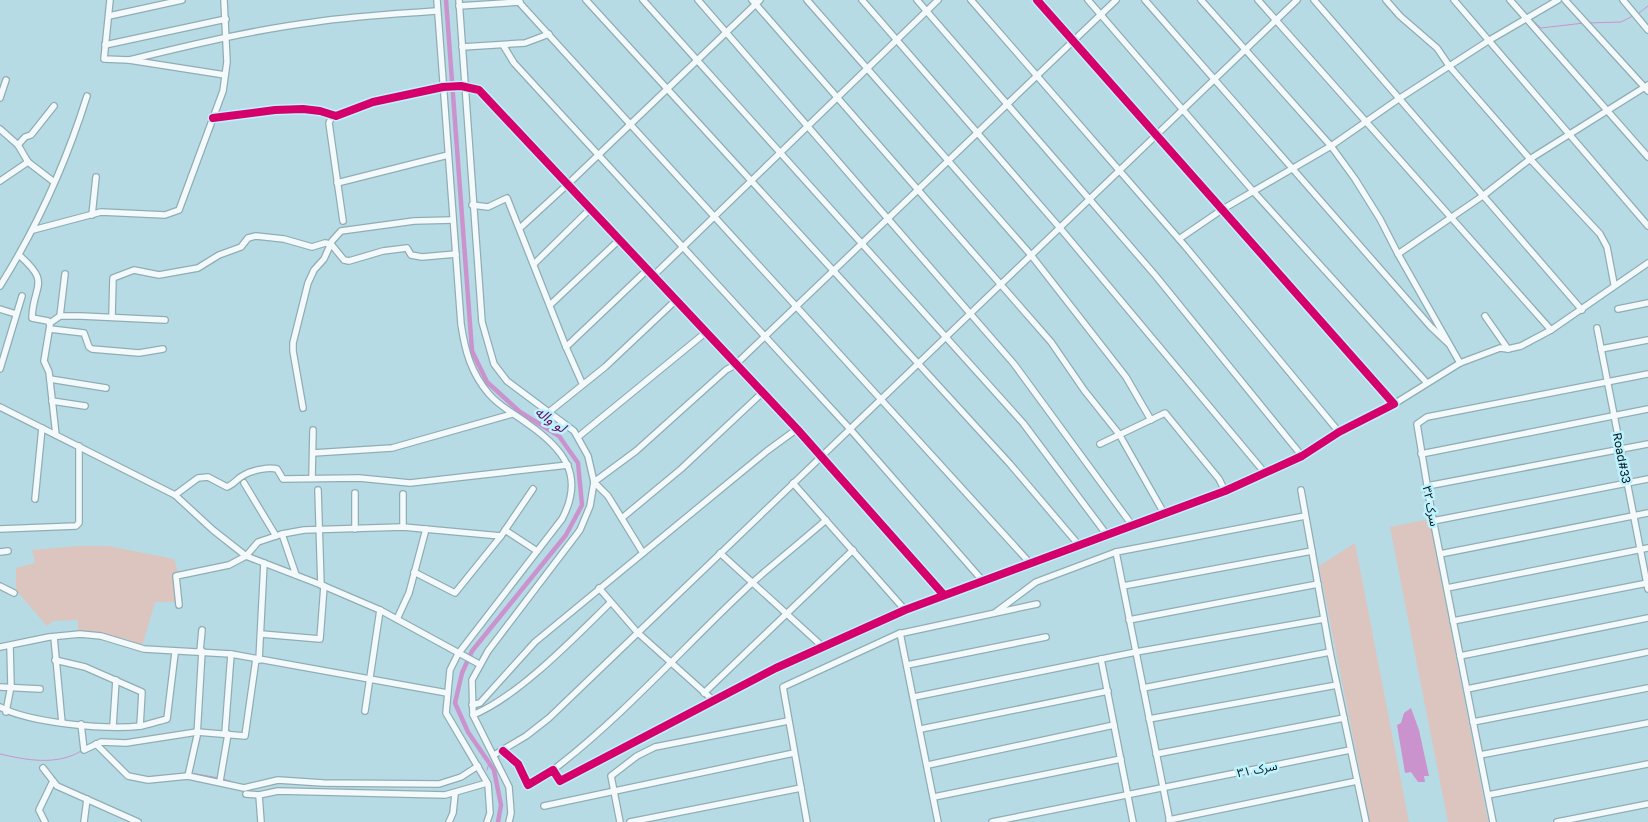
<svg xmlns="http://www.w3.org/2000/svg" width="1648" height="822" font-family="'Golos Text','Noto Sans Arabic',sans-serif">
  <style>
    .green { fill: #dcc4bf }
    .water { fill: #cb93ce }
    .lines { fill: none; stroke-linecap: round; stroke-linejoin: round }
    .stream { stroke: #cb93ce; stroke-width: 1 }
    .canal { stroke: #cb93ce; stroke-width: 4.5 }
    .minor-casing { stroke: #90adb4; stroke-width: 8 }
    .minor { stroke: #f4fafb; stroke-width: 5.5 }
    .cycleway-casing { stroke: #bef2fe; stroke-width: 11 }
    .cycleway { stroke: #d6006c; stroke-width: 8 }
    .labels { text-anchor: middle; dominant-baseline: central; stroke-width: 5; stroke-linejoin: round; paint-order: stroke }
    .street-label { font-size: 12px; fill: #00171d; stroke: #bef2fe }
    .water-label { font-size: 14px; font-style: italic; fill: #650c5d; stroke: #bef2fe }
  </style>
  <rect width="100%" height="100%" fill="#b7dbe4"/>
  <g class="green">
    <polygon points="1429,519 1488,822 1448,822 1390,527"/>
    <polygon points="1355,543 1409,822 1370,822 1319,566"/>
    <polygon points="77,546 108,546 174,559 178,572 173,575 175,602 155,602 143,643 140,645 127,639 78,632 78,620 53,621 47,626 16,590 16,568 35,563 32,550"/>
  </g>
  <polygon class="water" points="1411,708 1419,730 1429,776 1424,776 1425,782 1418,782 1411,772 1405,773 1397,725 1401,723 1404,713"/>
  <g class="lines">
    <g class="stream">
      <polyline points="1639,13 1648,6"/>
      <polyline points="1530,18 1541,28 1584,23"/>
      <polyline points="1588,23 1621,22 1633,16"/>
      <path d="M0,754C26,760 57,766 81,751"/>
      <polyline points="487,770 489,763"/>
      <polyline points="191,773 219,778"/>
      <polyline points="146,777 187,773"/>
      <polyline points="223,779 236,783"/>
    </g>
    <polyline class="canal" points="446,0 472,351 487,382 520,412 559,436 578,463 582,505 566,535 472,651 462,673 455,703 468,732 494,770 501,805 498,822"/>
    <g class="minor-casing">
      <g id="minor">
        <polyline points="110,0 104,59 129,60 225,75"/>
        <path d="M437,0L461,324C465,351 471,373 489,394C500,407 515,414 528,424C564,449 585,476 562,519L458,654L450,670L446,713L488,784L490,813L487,822"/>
        <polyline points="459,0 482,322 494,364 507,381 574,431 588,456 594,482 590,506 580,530 488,651 472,680 473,715 509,787 511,813 509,822"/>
        <polyline points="517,0 1029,562"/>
        <polyline points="586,0 1010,464 1078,544"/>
        <polyline points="643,0 1023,423 1107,535"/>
        <polyline points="698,0 1014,364 1132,525"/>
        <polyline points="752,0 1051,342 1084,390 1119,434 1165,515"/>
        <polyline points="807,0 1031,255 1126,377 1151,420"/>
        <polyline points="862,0 1060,228 1265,473"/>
        <polyline points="917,0 1155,275 1302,456"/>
        <polyline points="971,0 1185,246 1339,432"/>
        <polyline points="1088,0 1253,191 1427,383"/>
        <polyline points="1145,0 1431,327 1448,343"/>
        <polyline points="1201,0 1331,146 1355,179 1380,219 1398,254 1460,363"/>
        <polyline points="1258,0 1551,330"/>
        <polyline points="1314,0 1582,310"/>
        <polyline points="1386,0 1400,16 1437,48 1450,67 1530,159 1600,234 1607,247 1614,284"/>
        <polyline points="1454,0 1648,226"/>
        <polyline points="1510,0 1648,157"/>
        <polyline points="1565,0 1648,91"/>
        <polyline points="1623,0 1648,30"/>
        <polyline points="459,6 520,2"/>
        <polyline points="109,16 182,0"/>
        <polyline points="105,45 226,19"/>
        <polyline points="503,45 514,63 850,429 982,580"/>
        <polyline points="462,47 525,43 549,34"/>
        <path d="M129,60C191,45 252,30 315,22C356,16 397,14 437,11"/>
        <polyline points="0,98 6,80"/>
        <polyline points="332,116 329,123 343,221"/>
        <polyline points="213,118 275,110 303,109 320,111 336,116 373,102 443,87 461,86 479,90 797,429 943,594"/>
        <polyline points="0,129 18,145 28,162 54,182"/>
        <polyline points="18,145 25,137 31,135 54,106"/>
        <polyline points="0,181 28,162"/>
        <polyline points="337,183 448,155"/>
        <polyline points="472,205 488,207 507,198 566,347 582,383"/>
        <polyline points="92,215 96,177"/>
        <polyline points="520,228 568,184 760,0"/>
        <polyline points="33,230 101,212 165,215 179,210 223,91 227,62 224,0"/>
        <polyline points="1179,239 1223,209 1331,146 1400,98 1488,41 1558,0"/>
        <polyline points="1398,254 1484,195 1530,159 1648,85"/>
        <path d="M19,255C52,284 33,284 32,318L48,321L50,325L44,361L49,372L56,435"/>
        <polyline points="534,264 590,209"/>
        <polyline points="653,276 938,0"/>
        <path d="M0,286C37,227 66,163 87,96"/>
        <polyline points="550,305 619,240"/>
        <polyline points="0,309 16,314"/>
        <polyline points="1618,309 1648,303"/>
        <polyline points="60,316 65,274"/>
        <polyline points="112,316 113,278 134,270 159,275 198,268 219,255 241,247 248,238 256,236 284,239 312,247 325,243 331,244 344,260 349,261 383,251 407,248 411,255 422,257 456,254"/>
        <polyline points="1485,316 1508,349"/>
        <polyline points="50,323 60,316 81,316 165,320"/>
        <polyline points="1597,328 1648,589"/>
        <polyline points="50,329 84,333 89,347 92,349 139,353 163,349"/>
        <polyline points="566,347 647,270"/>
        <polyline points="1601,349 1648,340"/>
        <polyline points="0,369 22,296"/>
        <polyline points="50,379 106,388"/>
        <polyline points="52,401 85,406"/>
        <polyline points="1394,404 1460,363 1500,348 1508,349 1521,346 1551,330 1648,263"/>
        <polyline points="0,407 175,495 213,530 246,556 324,586 380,610 479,664"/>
        <polyline points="303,408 293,351 293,343 308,283 314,270 324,259 332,241 341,231 414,221 453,220"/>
        <polyline points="549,412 605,367 675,301"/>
        <polyline points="578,437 705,333"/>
        <polyline points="1100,444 1165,413 1219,479 1225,491"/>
        <polyline points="313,453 392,448 512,414"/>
        <polyline points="1421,454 1648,409"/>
        <polyline points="312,478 313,430"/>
        <polyline points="244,483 276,536"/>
        <polyline points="793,483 905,610"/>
        <polyline points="1427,486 1648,444"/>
        <polyline points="318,490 321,585"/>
        <polyline points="1301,490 1330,652 1366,822"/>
        <polyline points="355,493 355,529"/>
        <path d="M175,495L198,478L208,477L227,487C235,484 237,478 244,475C252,470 269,467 277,469L283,479L359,478L410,483L568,465"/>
        <polyline points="35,499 42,428"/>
        <polyline points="622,518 681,469 762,393"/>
        <polyline points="1433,521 1648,479"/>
        <polyline points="403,527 403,494"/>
        <polyline points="0,529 76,526 79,523 79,446"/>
        <polyline points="505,530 537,551"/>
        <polyline points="282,534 296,575"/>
        <polyline points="0,552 8,551"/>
        <polyline points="1116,552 1170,822"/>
        <polyline points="643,553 608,496 594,482 636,451 726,370 735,365 1116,0"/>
        <polyline points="720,553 823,647"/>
        <polyline points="1440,554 1648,513"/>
        <polyline points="414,572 455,593 501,536 533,489"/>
        <polyline points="0,586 14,593"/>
        <polyline points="1123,586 1312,551"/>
        <polyline points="599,588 637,632 714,701"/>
        <polyline points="1447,588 1648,548"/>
        <polyline points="179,605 176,576 229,565 246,556 258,542 282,534 304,530 403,527 501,536"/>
        <polyline points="996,612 1036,582 1116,552 1305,516"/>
        <polyline points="397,619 409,593 426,529"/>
        <polyline points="1129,620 1318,584"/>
        <polyline points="1453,621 1648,583"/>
        <polyline points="900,633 938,822"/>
        <polyline points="261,634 320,639 324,586"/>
        <polyline points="54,637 62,723"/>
        <polyline points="0,647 49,637 80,634 101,636 144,649 231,654 447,693"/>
        <polyline points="200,651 202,630"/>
        <polyline points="1460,656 1648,618"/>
        <polyline points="1101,659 1133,822"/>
        <polyline points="55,660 85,667 142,692 140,726"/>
        <polyline points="259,660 264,563"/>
        <polyline points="907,665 1046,637"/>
        <polyline points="0,687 40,689"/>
        <polyline points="1143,688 1330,652"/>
        <polyline points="1467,689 1648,652"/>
        <polyline points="704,693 853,550"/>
        <polyline points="914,697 1136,652 1324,619"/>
        <polyline points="472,705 480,703 535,642 767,451 797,429"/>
        <path d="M0,707C29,723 107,730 141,726C150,724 159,721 167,719L175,653"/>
        <polyline points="365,711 380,610"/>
        <polyline points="6,712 11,686 10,646"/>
        <path d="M473,715C519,696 574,638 610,603"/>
        <polyline points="1149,719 1337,685"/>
        <polyline points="1473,722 1648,688"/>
        <polyline points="81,724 84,750 101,742 126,743 197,732 245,736 256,659"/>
        <polyline points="113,726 116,680"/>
        <polyline points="921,729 1108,691"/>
        <polyline points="225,733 231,654"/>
        <polyline points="96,744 128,776 148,780 188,776 244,788 278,780 323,783 439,784 461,777 478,766"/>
        <polyline points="503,751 518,764 528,785 553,770 560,781 776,668 905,610 1225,491 1302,456 1339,432 1394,404 1037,0"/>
        <polyline points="1156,754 1344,718"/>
        <polyline points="494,755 526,736 549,718 1297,0"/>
        <polyline points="1480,755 1648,723"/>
        <polyline points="928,765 1114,725"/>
        <polyline points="43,768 57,786 138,822"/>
        <path d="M553,770C626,714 686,644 753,582C777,561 802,541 826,520"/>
        <polyline points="188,776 197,736 202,651"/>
        <polyline points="220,781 228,734"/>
        <polyline points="246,794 259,795 278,791 445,795 487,783"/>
        <polyline points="259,795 261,822"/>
        <polyline points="1488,795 1648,764"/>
        <polyline points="934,797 1121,759"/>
        <polyline points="544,806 794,753"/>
        <polyline points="1169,820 1357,781"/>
        <polyline points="45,822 39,810 52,783"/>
        <polyline points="84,822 87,799"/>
        <polyline points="449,822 453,813 455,794"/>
        <polyline points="620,822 611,776 637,756 655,747 788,721"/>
        <polyline points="630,822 801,788"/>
        <polyline points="807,822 783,687 898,634 1037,604"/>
        <polyline points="992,822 1350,750"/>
        <polyline points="1493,822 1431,509 1417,424 1427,417 1648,374"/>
        <polyline points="1557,822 1648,804"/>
      </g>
    </g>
    <use href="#minor" class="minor"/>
    <g class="cycleway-casing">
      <g id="cycleway">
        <polyline points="213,118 275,110 303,109 320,111 336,116 373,102 443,87 461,86 479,90 797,429 943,594"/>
        <polyline points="503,751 518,764 528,785 553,770 560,781 776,668 905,610 1225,491 1302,456 1339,432 1394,404 1037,0"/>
      </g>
    </g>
    <use href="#cycleway" class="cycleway"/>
  </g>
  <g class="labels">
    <g class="street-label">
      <text transform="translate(1622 458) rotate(79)">Road#33</text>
      <text transform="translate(1431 506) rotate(79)">سرک ۳۲</text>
      <text transform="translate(1257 769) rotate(-11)">سرک ۳۱</text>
    </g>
    <g class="water-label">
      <text transform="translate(551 419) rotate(35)">لو واله</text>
    </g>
  </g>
</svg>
